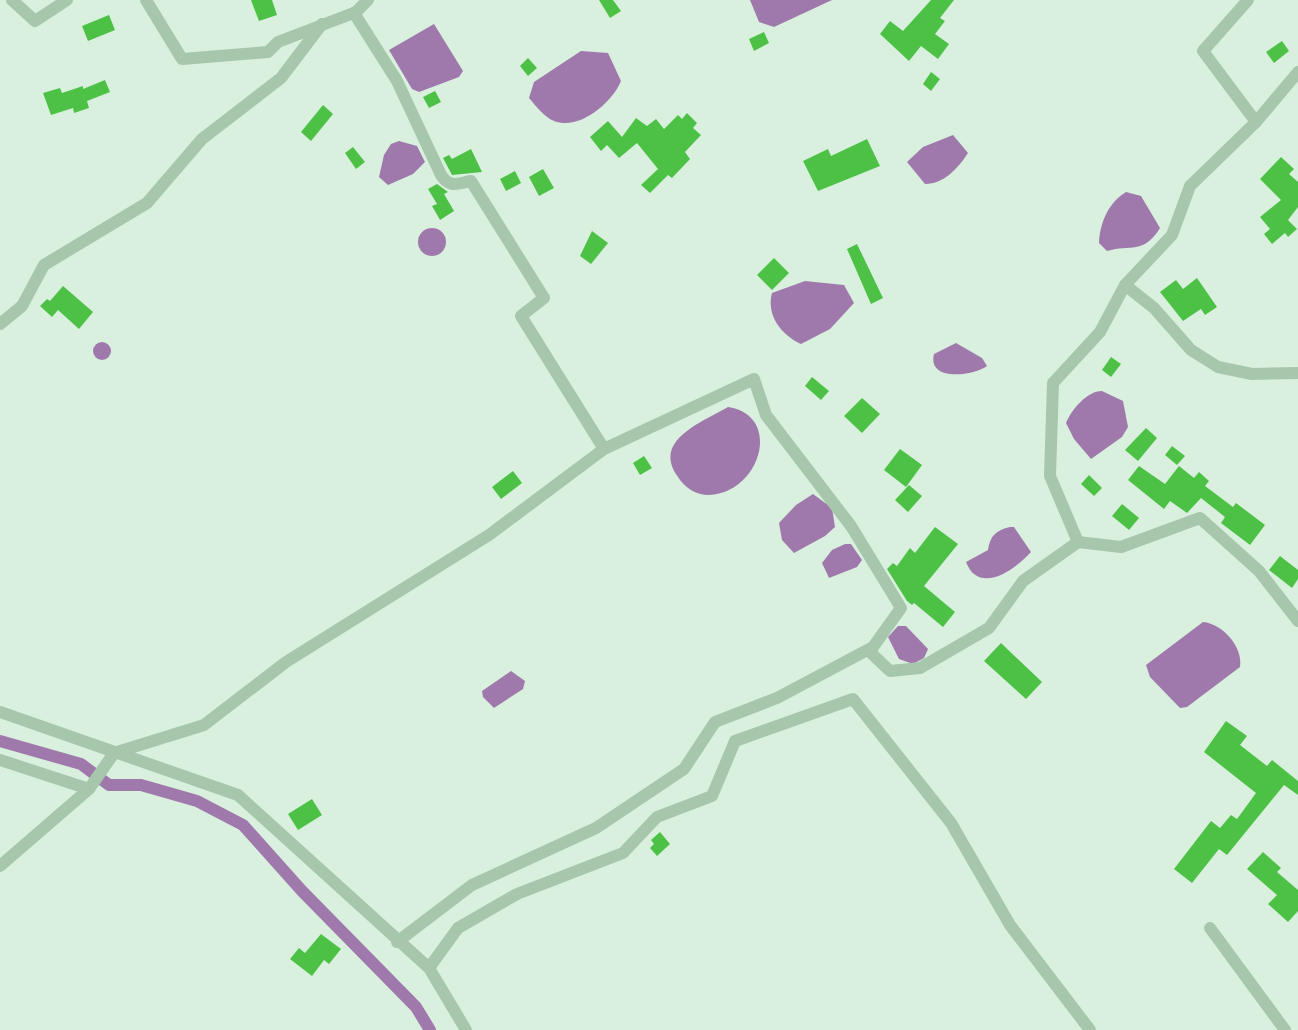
<svg xmlns="http://www.w3.org/2000/svg" width="1298" height="1030" font-family="'Work Sans',sans-serif">
  <style>
    .water { fill: #9f79ac }
    .lines { fill: none; stroke-linecap: round; stroke-linejoin: round }
    .canal { stroke: #9f79ac; stroke-width: 12 }
    .building { fill: #4dc146 }
    .minor { stroke: #a6c7ab; stroke-width: 12 }
  </style>
  <rect width="100%" height="100%" fill="#d9f0df"/>
  <g class="water">
    <polygon points="750,0 832,0 774,27 759,22"/>
    <polygon points="434,24 463,71 459,77 419,92 412,89 389,50"/>
    <path d="M581,51L608,53L621,81C612,103 579,131 554,121C544,117 536,106 529,98L534,82Z"/>
    <path d="M953,135L968,153C958,168 944,184 925,184L907,162L923,147Z"/>
    <polygon points="399,141 417,146 425,162 413,174 388,185 379,177 384,155 391,144"/>
    <path d="M1126,192L1141,196L1160,228C1143,255 1131,244 1107,251L1099,243C1100,223 1108,203 1126,192Z"/>
    <circle cx="432" cy="242" r="14"/>
    <path d="M805,281L844,285L854,303L830,329L801,344C781,335 766,315 772,293Z"/>
    <circle cx="102" cy="351" r="9"/>
    <path d="M956,343L982,358L987,366C973,376 927,382 934,354Z"/>
    <path d="M1102,391L1123,401L1128,427L1122,437L1091,459L1074,439L1066,423C1071,410 1087,391 1102,391Z"/>
    <path d="M728,407C783,415 761,493 709,495C696,495 685,488 678,477C651,440 703,422 728,407Z"/>
    <polygon points="813,494 832,508 835,527 825,536 794,553 782,540 779,523 796,505"/>
    <path d="M1010,527H1014L1031,552C1016,569 979,596 966,562L988,550C990,536 996,530 1010,527Z"/>
    <polygon points="845,544 851,544 862,560 857,567 829,578 822,563 832,550"/>
    <path d="M1203,622C1223,624 1243,647 1240,667L1187,707L1180,708L1150,677L1146,665Z"/>
    <polygon points="898,626 906,626 928,649 924,658 913,664 899,659 888,637"/>
    <polygon points="511,671 525,681 523,689 494,708 483,697 482,691"/>
  </g>
  <g class="lines">
    <polyline class="canal" points="0,741 81,764 109,785 141,785 197,801 243,825 302,891 416,1007 430,1030"/>
  </g>
  <g class="building">
    <polygon points="251,0 272,0 277,15 259,21"/>
    <polygon points="599,0 613,0 621,11 610,18"/>
    <polygon points="931,0 954,0 940,18 945,21 935,34 949,44 938,59 921,46 909,61 880,34 890,21 903,31"/>
    <polygon points="109,15 115,30 88,41 82,26"/>
    <polygon points="764,32 769,43 754,51 749,39"/>
    <polygon points="1282,41 1289,51 1274,63 1266,52"/>
    <polygon points="528,58 537,68 528,76 520,66"/>
    <polygon points="931,72 940,79 931,91 923,84"/>
    <polygon points="105,80 110,92 87,101 89,108 74,113 73,108 51,115 43,93 60,88 62,93 83,86 83,89"/>
    <polygon points="435,91 441,102 429,108 423,97"/>
    <polygon points="323,105 333,114 311,141 301,132"/>
    <polygon points="687,113 697,123 693,128 701,135 685,152 690,159 672,178 668,175 650,193 641,185 658,169 637,143 619,158 607,145 601,151 590,137 608,121 622,137 636,118 647,126 656,119 664,129 678,115 682,119"/>
    <polygon points="867,139 880,166 818,191 803,161 828,149 831,156"/>
    <polygon points="353,147 365,162 356,169 345,153"/>
    <polygon points="471,149 482,172 452,175 443,158 449,155 452,159"/>
    <polygon points="1281,157 1294,169 1289,174 1298,182 1298,207 1288,220 1297,229 1288,237 1285,233 1272,244 1264,234 1270,229 1260,217 1281,200 1260,179"/>
    <polygon points="543,169 554,188 539,196 529,177"/>
    <polygon points="515,171 521,183 506,191 500,179"/>
    <polygon points="437,184 448,192 444,194 454,211 440,220 432,206 437,204 428,189"/>
    <polygon points="592,231 608,243 591,264 580,256"/>
    <polygon points="857,244 883,298 871,304 847,249"/>
    <polygon points="774,258 789,273 772,290 757,275"/>
    <polygon points="1197,278 1217,307 1205,315 1201,309 1183,321 1160,292 1176,280 1183,289"/>
    <polygon points="63,286 93,312 79,329 58,310 52,317 40,306 47,299 50,301"/>
    <polygon points="1111,357 1121,364 1111,377 1102,370"/>
    <polygon points="812,377 829,391 821,400 805,386"/>
    <polygon points="862,398 880,414 862,433 844,416"/>
    <polygon points="1146,428 1157,438 1138,461 1125,450"/>
    <polygon points="1172,446 1185,456 1177,465 1165,455"/>
    <polygon points="900,449 922,465 906,487 884,470"/>
    <polygon points="644,456 652,468 640,475 633,463"/>
    <polygon points="1139,466 1165,484 1179,466 1194,478 1199,472 1209,481 1205,486 1233,507 1236,503 1265,525 1250,545 1221,523 1225,517 1201,498 1187,513 1170,501 1164,509 1128,480"/>
    <polygon points="513,471 522,483 501,499 492,487"/>
    <polygon points="1089,475 1102,488 1094,496 1081,484"/>
    <polygon points="909,485 922,496 908,512 895,500"/>
    <polygon points="1122,504 1139,518 1129,530 1112,516"/>
    <polygon points="935,527 958,544 924,586 955,612 943,627 914,603 912,605 907,601 887,569 893,563 897,566 910,548 915,553"/>
    <polygon points="1280,556 1298,570 1298,579 1292,588 1269,570"/>
    <polygon points="1001,643 1042,682 1026,699 984,661"/>
    <polygon points="1226,721 1247,736 1240,745 1267,766 1272,760 1298,781 1298,795 1284,785 1227,855 1219,849 1192,883 1174,869 1211,821 1220,828 1231,815 1237,819 1256,793 1204,752"/>
    <polygon points="312,799 322,815 298,830 288,814"/>
    <polygon points="660,832 670,844 657,856 650,848 654,844 651,840"/>
    <polygon points="1263,852 1281,868 1277,872 1298,890 1298,911 1288,922 1268,904 1277,895 1247,869"/>
    <polygon points="321,934 341,949 329,964 324,960 312,976 290,959 299,948 305,953"/>
  </g>
  <g class="lines">
    <g class="minor">
      <polyline points="12,0 35,21 67,0"/>
      <polyline points="146,0 182,59 268,52 278,42 356,12 368,0"/>
      <polyline points="1248,0 1203,51 1256,122"/>
      <path d="M354,13L397,81L441,175C450,188 456,184 471,181L544,298L521,316L604,449"/>
      <polyline points="1125,285 1154,308 1191,350 1218,367 1252,374 1298,373"/>
      <polyline points="0,324 22,306 44,265 147,203 202,139 281,78 322,24"/>
      <polyline points="1078,542 1121,547 1200,518 1259,571 1298,621"/>
      <polyline points="0,712 238,795 429,968 466,1030"/>
      <polyline points="0,760 89,789"/>
      <polyline points="0,866 89,789 114,753 204,725 286,662 489,535 604,449 754,379 766,415 851,526 901,608 873,647"/>
      <polyline points="1210,928 1285,1030"/>
      <polyline points="397,942 472,885 596,828 684,769 715,722 777,698 873,647 870,652 890,671 920,668 989,628 1023,581 1078,542 1050,476 1053,383 1100,332 1125,285 1172,235 1190,186 1256,122 1298,72"/>
      <polyline points="429,968 458,928 517,894 623,853 657,817 712,796 735,741 853,699 951,823 1010,925 1090,1030"/>
    </g>
  </g>
</svg>
